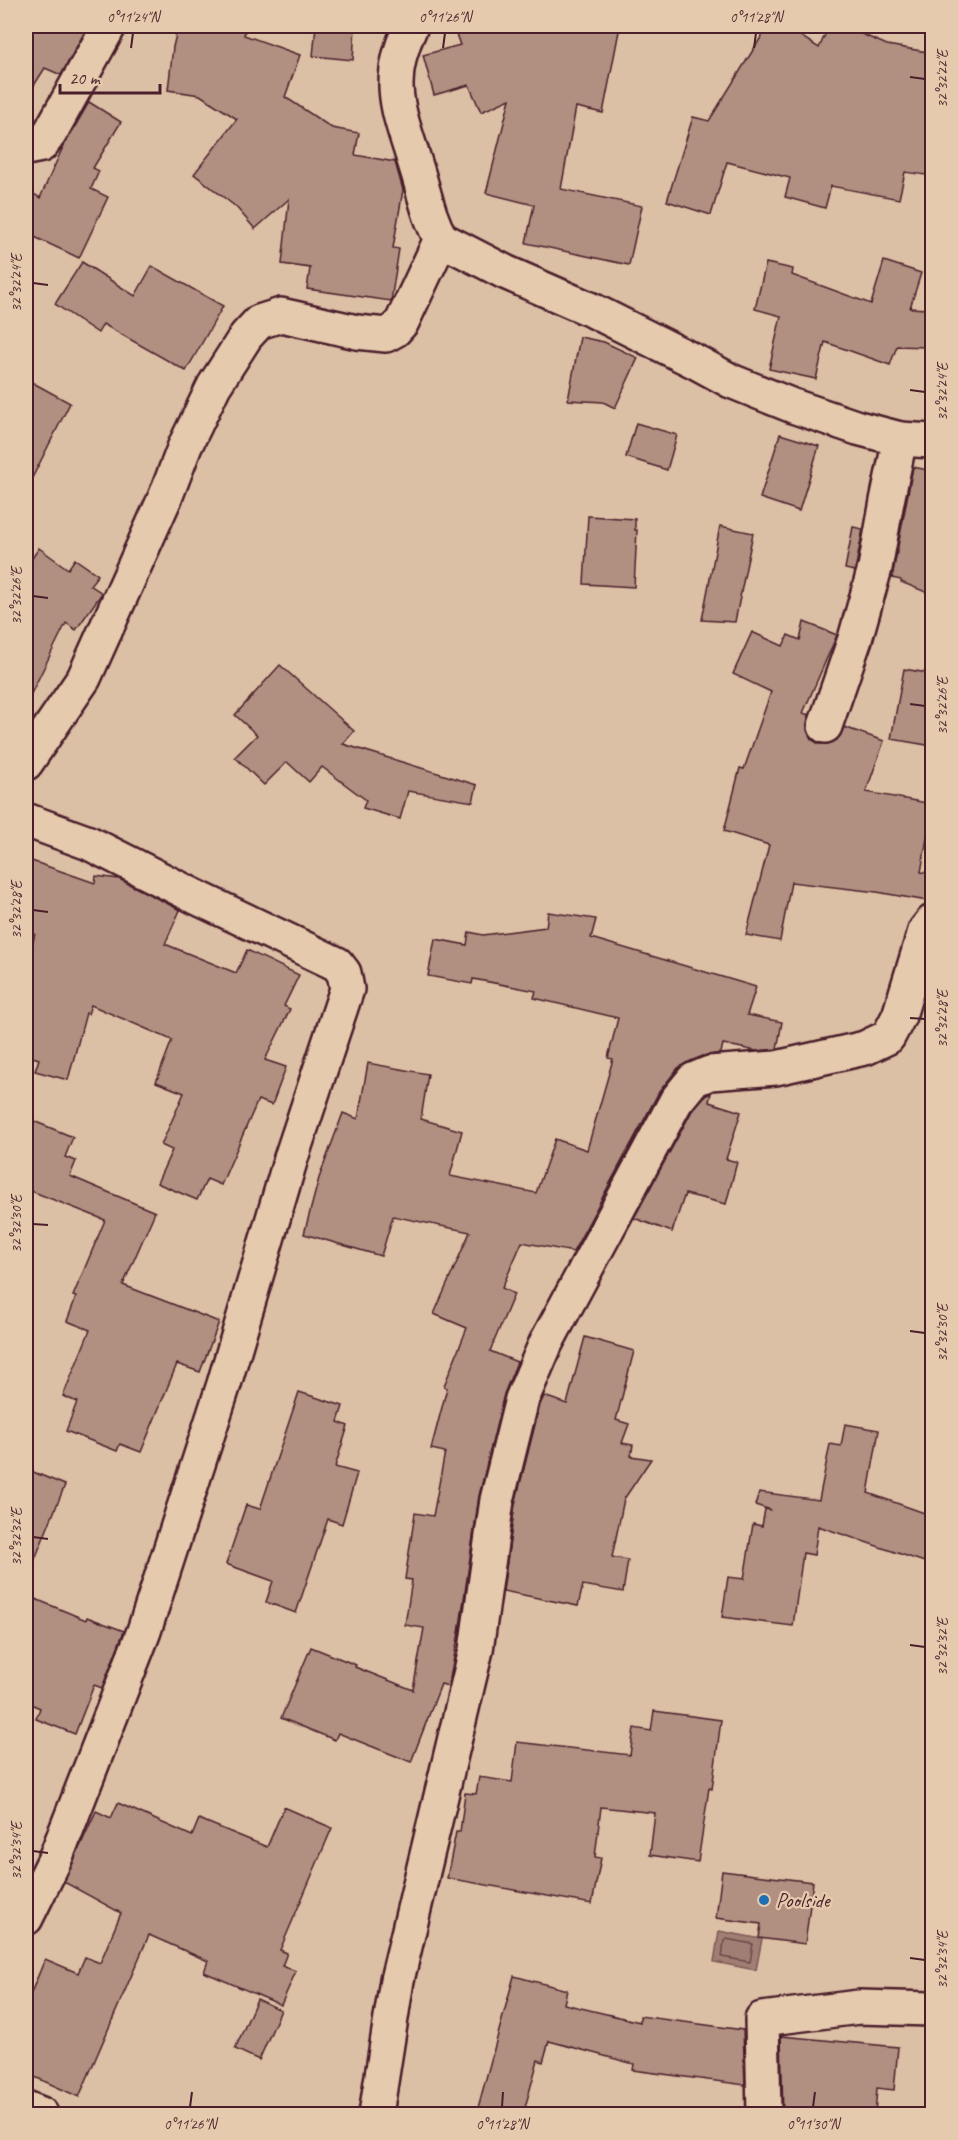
<svg xmlns="http://www.w3.org/2000/svg" width="958" height="2140" font-family="Caveat,sans-serif">
  <style>
    .water { fill: #a07e73; stroke: #7e5856; stroke-width: 1.5 }
    .lines { fill: none; stroke-linecap: round; stroke-linejoin: round }
    .shore { stroke: #6c4548; stroke-width: 1.5 }
    .building { fill: #b19081; stroke: #4a1f2b; stroke-width: 1.5 }
    .minor-casing { stroke: #4a1f2b; stroke-width: 38 }
    .minor { stroke: #e5caad; stroke-width: 33 }
    .ticks { fill: none; stroke: #4a1f2b; stroke-width: 2 }
    .poi-dot { fill: #1f6fb2; stroke: #e5caad; stroke-width: 2 }
    .labels { text-anchor: middle; dominant-baseline: central; stroke-width: 4.5; stroke-linejoin: round; paint-order: stroke }
    .poi-label { font-size: 21px; fill: #4a1f2b; stroke: #e5caad; text-anchor: start }
    .neatline { fill: none; stroke: #4a1f2b; stroke-width: 2 }
    .ticks-label { font-size: 15px; text-anchor: middle; fill: #4a1f2b }
  </style>
  <rect width="100%" height="100%" fill="#dcc0a5"/>
  <filter id="ink" filterUnits="userSpaceOnUse"><feTurbulence type="fractalNoise" baseFrequency=".0167" numOctaves="2"/><feDisplacementMap in="SourceGraphic" scale="12" xChannelSelector="R" yChannelSelector="G"/><feConvolveMatrix kernelMatrix="1 2 1 2 8 2 1 2 1" color-interpolation-filters="sRGB"/></filter>
  <g filter="url(#ink)">
    <polygon class="water" points="719,1931 762,1939 756,1970 714,1962"/>
    <g class="lines">
      <polygon class="shore" points="726,1939 753,1944 750,1962 722,1957 724,1941"/>
    </g>
    <g class="building">
      <polygon points="26,26 88,26 61,75 45,68 26,98"/>
      <polygon points="178,26 246,26 244,35 300,55 285,97 332,128 359,133 355,155 395,162 403,190 393,248 399,249 391,301 307,289 310,268 282,264 289,199 255,229 236,207 194,174 237,119 200,95 168,90 173,47"/>
      <polygon points="316,26 355,26 353,60 313,56"/>
      <polygon points="453,26 620,26 603,113 576,107 561,189 642,206 629,265 526,243 534,205 486,193 510,99 481,112 469,85 434,95 423,55 460,45"/>
      <polygon points="768,26 785,26 819,48 829,26 843,26 887,45 933,53 933,176 905,172 899,199 831,186 825,208 785,197 790,178 727,162 711,215 667,201 693,117 709,121"/>
      <polygon points="89,102 121,122 93,168 99,171 91,189 108,197 79,258 26,233 26,189 40,198 63,147"/>
      <polygon points="884,261 921,273 910,308 927,309 926,347 897,346 890,365 825,342 816,379 769,369 781,316 755,309 766,263 793,269 792,275 871,304"/>
      <polygon points="82,262 135,296 152,266 223,306 186,371 103,324 98,333 55,304"/>
      <polygon points="580,337 604,342 638,358 615,408 603,402 568,400"/>
      <polygon points="26,379 70,403 26,490"/>
      <polygon points="636,423 677,435 667,470 626,457"/>
      <polygon points="780,434 819,446 799,511 760,498"/>
      <polygon points="913,467 933,471 933,595 901,582 901,580 892,578"/>
      <polygon points="588,516 635,519 635,530 637,530 634,587 584,584"/>
      <polygon points="720,526 753,533 735,622 702,620"/>
      <polygon points="853,527 863,529 855,571 845,569"/>
      <polygon points="39,548 68,569 75,559 98,575 90,585 102,593 76,630 66,623 26,704 26,567"/>
      <polygon points="804,622 837,635 803,713 809,715 807,730 811,739 819,744 828,744 837,740 844,727 884,741 866,792 933,804 921,872 933,873 933,902 877,892 791,882 780,941 746,935 769,845 724,831 740,768 744,769 771,692 733,674 752,632 783,646 788,635 800,640"/>
      <polygon points="280,665 354,731 343,744 477,785 473,802 408,791 400,819 363,808 366,800 322,767 309,782 287,762 264,785 235,757 257,735 235,715"/>
      <polygon points="904,669 933,674 933,746 891,739"/>
      <polygon points="26,859 95,883 96,876 119,879 180,910 165,944 236,973 247,950 299,975 284,1006 290,1009 265,1060 286,1067 272,1105 258,1100 221,1185 207,1179 197,1200 157,1183 172,1150 161,1145 184,1093 156,1082 172,1040 91,1005 88,1014 86,1013 68,1080 35,1071 39,1059 26,1055 26,968 35,934 26,931"/>
      <polygon points="548,912 596,919 591,938 756,987 747,1015 782,1022 777,1049 756,1051 723,1044 721,1053 703,1056 686,1063 678,1068 659,1092 573,1252 522,1242 502,1288 514,1294 490,1351 517,1362 504,1394 479,1496 459,1633 449,1682 448,1686 441,1684 411,1762 338,1733 335,1740 281,1718 311,1647 356,1665 355,1667 413,1690 424,1628 405,1625 412,1580 405,1579 415,1513 433,1516 445,1452 431,1449 447,1388 444,1386 467,1328 434,1314 470,1232 393,1216 381,1256 304,1234 319,1178 343,1113 358,1119 368,1063 428,1074 421,1119 462,1131 450,1176 536,1193 555,1139 587,1150 613,1059 608,1058 618,1018 534,998 536,991 473,979 472,984 428,976 435,939 467,945 469,932 483,935 546,927"/>
      <polygon points="711,1093 709,1102 741,1112 726,1159 737,1162 726,1204 685,1194 672,1232 634,1218 692,1111 705,1096"/>
      <polygon points="26,1118 73,1137 65,1157 76,1161 70,1176 155,1212 123,1285 219,1322 200,1372 177,1364 141,1452 120,1444 117,1451 66,1431 77,1402 63,1396 90,1330 67,1321 76,1297 73,1296 105,1220 26,1189"/>
      <polygon points="585,1337 634,1351 616,1420 629,1424 622,1443 633,1445 631,1456 651,1459 624,1499 612,1557 628,1560 623,1592 583,1585 578,1606 503,1591 515,1504 540,1405 544,1396 567,1404"/>
      <polygon points="299,1392 343,1406 338,1422 348,1426 335,1467 357,1473 342,1524 328,1519 296,1613 266,1602 273,1581 226,1564 246,1505 260,1509"/>
      <polygon points="845,1424 879,1430 868,1493 933,1516 933,1565 818,1526 814,1555 803,1553 793,1626 722,1617 728,1577 744,1579 753,1524 762,1526 765,1509 771,1510 755,1505 759,1492 819,1500 830,1444 841,1446"/>
      <polygon points="26,1469 65,1485 26,1581"/>
      <polygon points="26,1595 86,1620 87,1617 124,1631 102,1688 94,1685 75,1734 36,1719 40,1708 26,1702"/>
      <polygon points="654,1711 721,1720 712,1789 709,1788 698,1862 650,1855 655,1813 601,1807 595,1857 601,1858 592,1904 447,1878 456,1832 460,1832 465,1793 476,1794 479,1777 512,1782 517,1742 630,1755 634,1728 651,1731"/>
      <polygon points="118,1803 192,1836 199,1819 267,1847 284,1807 332,1828 280,1950 287,1953 282,1966 296,1971 281,2005 204,1972 208,1961 149,1935 79,2097 26,2073 26,2005 45,1959 78,1973 85,1957 100,1963 121,1913 64,1882 96,1811 111,1818"/>
      <polygon points="722,1871 813,1882 805,1944 759,1938 761,1924 716,1918"/>
      <polygon points="514,1976 567,1990 564,2004 640,2022 640,2016 743,2030 745,2085 633,2070 634,2064 549,2041 543,2062 538,2060 523,2115 476,2115"/>
      <polygon points="257,1999 281,2010 259,2060 235,2049"/>
      <polygon points="781,2036 898,2047 894,2090 877,2088 875,2115 783,2115"/>
    </g>
    <g class="lines">
      <g class="minor-casing">
        <g id="minor">
          <polyline points="26,148 41,145 50,133 109,26"/>
          <polyline points="441,239 505,272 594,311 698,363 731,381 793,406 858,428 900,439 932,441"/>
          <polyline points="825,726 855,639 875,568 887,501 900,439"/>
          <path d="M26,763L84,678L165,498L185,446L214,386L246,336L259,322L281,315L357,332L386,335L395,330L402,322L441,239C429,218 425,196 418,173C401,115 382,85 411,26"/>
          <polyline points="26,820 89,843 196,897 337,964 344,973 347,989 291,1158 224,1384 144,1631 55,1859 26,1918"/>
          <polyline points="26,2108 41,2114"/>
          <polyline points="376,2114 397,1980 476,1650 497,1500 522,1399 546,1343 676,1101 693,1080 710,1073 776,1068 865,1048 888,1037 899,1016 925,931 932,922"/>
          <polyline points="764,2114 762,2019 859,2007 932,2009"/>
        </g>
      </g>
      <use href="#minor" class="minor"/>
    </g>
  </g>
  <path class="ticks" d="M131,48L133,33M443,48L445,33M754,48L756,33M910,77L925,79M33,283L48,285M910,390L925,392M33,596L48,598M910,704L925,706M33,910L48,912M910,1018L925,1019M33,1224L48,1225M910,1331L925,1333M33,1537L48,1539M910,1645L925,1647M33,1851L48,1853M910,1958L925,1960M190,2107L192,2092M502,2107L503,2092M813,2107L815,2092"/>
  <circle class="poi-dot" cx="764" cy="1900" r="6"/>
  <g class="labels">
    <g class="poi-label">
      <text x="776" y="1900">Poolside</text>
    </g>
  </g>
  <rect width="958" height="2140" fill="none" stroke="#e5caad" stroke-width="66"/>
  <path d="M60 84v9h100v-9" fill="none" stroke="#4a1f2b" stroke-width="3"/>
  <text x="69" y="84" font-size="18" fill="#4a1f2b" stroke="#e5caad" stroke-width="4.5" paint-order="stroke">20 m</text>
  <rect x="33" y="33" width="892" height="2074" class="neatline"/>
  <g class="ticks-label">
    <text x="133" y="22">0°11'24"N</text>
    <text x="445" y="22">0°11'26"N</text>
    <text x="756" y="22">0°11'28"N</text>
    <text transform="translate(942 79) rotate(-90)" y="5">32°32'22"E</text>
    <text transform="translate(16 283) rotate(-90)" y="5">32°32'24"E</text>
    <text transform="translate(942 392) rotate(-90)" y="5">32°32'24"E</text>
    <text transform="translate(16 596) rotate(-90)" y="5">32°32'26"E</text>
    <text transform="translate(942 706) rotate(-90)" y="5">32°32'26"E</text>
    <text transform="translate(16 910) rotate(-90)" y="5">32°32'28"E</text>
    <text transform="translate(942 1019) rotate(-90)" y="5">32°32'28"E</text>
    <text transform="translate(16 1224) rotate(-90)" y="5">32°32'30"E</text>
    <text transform="translate(942 1333) rotate(-90)" y="5">32°32'30"E</text>
    <text transform="translate(16 1537) rotate(-90)" y="5">32°32'32"E</text>
    <text transform="translate(942 1647) rotate(-90)" y="5">32°32'32"E</text>
    <text transform="translate(16 1851) rotate(-90)" y="5">32°32'34"E</text>
    <text transform="translate(942 1960) rotate(-90)" y="5">32°32'34"E</text>
    <text x="190" y="2129">0°11'26"N</text>
    <text x="502" y="2129">0°11'28"N</text>
    <text x="813" y="2129">0°11'30"N</text>
  </g>
</svg>
